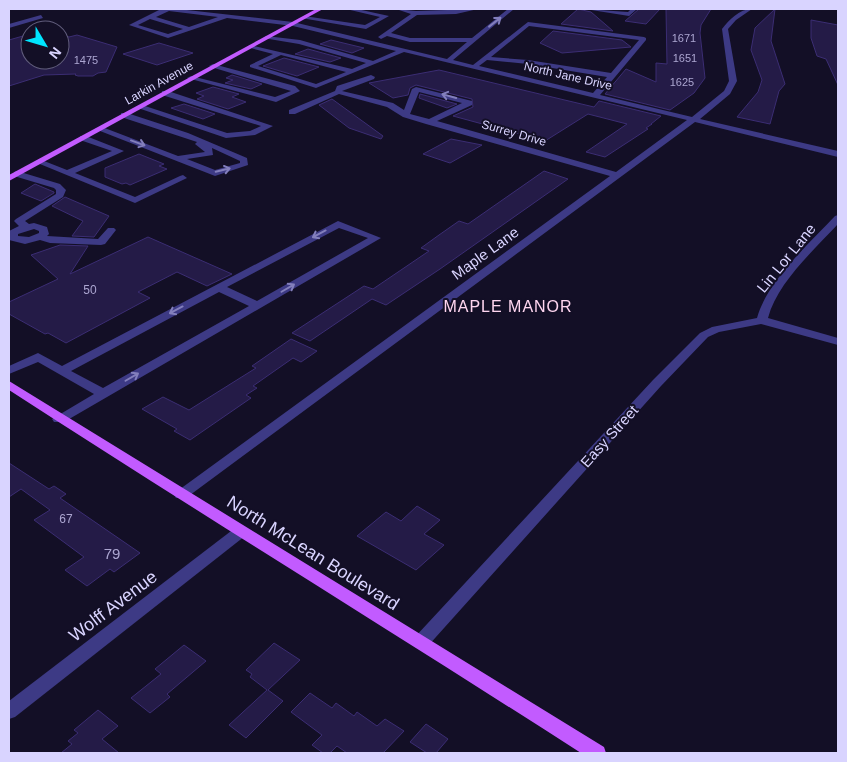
<svg xmlns="http://www.w3.org/2000/svg" width="847" height="762" font-family="Arial,sans-serif">
  <style>
    .building { fill: #241b47; stroke: #3b2d73 }
    .lines { fill: none; stroke-linecap: round; stroke-linejoin: round }
    .minor { fill: #3d3a85; fill-rule: evenodd }
    .major { fill: #c25bff; fill-rule: evenodd }
    .oneway { stroke: #837fbc }
    .labels { text-anchor: middle; dominant-baseline: central; stroke-width: 4; stroke-linejoin: round; paint-order: stroke }
    .far-number-label { font-size: 11px; fill: #aca6d1 }
    .far-street-label { font-size: 12px; fill: #d9d4ff; stroke: #130f26 }
    .number-label { font-size: 12px; fill: #aca6d1 }
    .street-label { font-size: 15px; fill: #d9d4ff; stroke: #130f26 }
    .near-number-label { font-size: 15px; fill: #aca6d1 }
    .neighbourhood-label { font-size: 16px; letter-spacing: 1px; fill: #ffd6f0; stroke: #130f26 }
    .near-street-label { font-size: 18px; fill: #d9d4ff; stroke: #130f26 }
  </style>
  <rect width="100%" height="100%" fill="#130f26"/>
  <g class="building">
    <polygon points="578,9 591,12 613,31 561,24"/>
    <polygon points="639,9 660,9 646,24 625,21"/>
    <polygon points="666,9 711,9 701,25 700,33 705,78 694,93 670,110 605,94 626,69 656,82 656,63 667,64"/>
    <polygon points="775,9 771,41 785,84 779,91 770,124 737,117 758,92 762,80 751,50 755,28"/>
    <polygon points="811,20 838,25 838,85 826,59 817,56 811,38"/>
    <polygon points="553,31 622,40 631,47 562,53 540,43"/>
    <polygon points="30,34 30,60 60,60 60,34 69,37 77,35 117,47 106,72 98,73 93,76 78,76 75,75 76,74 44,75 9,86 9,40"/>
    <polygon points="331,40 364,48 352,53 320,44"/>
    <polygon points="159,43 193,53 157,65 123,54"/>
    <polygon points="308,49 341,58 330,62 295,54"/>
    <polygon points="284,58 319,67 297,76 263,66"/>
    <polygon points="439,70 594,107 599,101 661,116 651,124 652,124 646,128 648,129 605,157 586,152 627,124 588,114 545,141 453,116 473,107 472,99 416,85 410,88 408,95 393,98 369,83"/>
    <polygon points="232,75 262,84 251,89 225,83 233,80 226,78"/>
    <polygon points="213,87 239,94 232,97 246,102 228,109 197,99 204,96 196,93"/>
    <polygon points="420,94 457,104 447,108 419,98"/>
    <polygon points="332,99 383,136 381,139 349,128 319,105"/>
    <polygon points="184,104 215,114 203,119 171,108"/>
    <polygon points="451,139 482,145 450,163 423,154"/>
    <polygon points="139,154 164,164 159,166 167,169 130,185 126,183 122,184 105,177 105,168"/>
    <polygon points="544,171 568,179 440,269 386,305 372,299 310,341 292,333 364,286 373,289 429,251 421,248 439,235 459,221 468,224"/>
    <polygon points="35,184 54,192 54,193 41,201 21,193"/>
    <polygon points="65,197 109,216 94,237 72,236 83,221 52,206"/>
    <polygon points="148,237 232,274 207,286 177,272 138,292 150,298 66,343 48,333 45,334 9,314 9,302 58,279 31,255 60,245 88,246 70,274"/>
    <polygon points="291,339 317,351 301,362 293,358 253,386 257,388 246,395 251,398 190,440 174,431 177,429 142,409 163,397 189,410 256,368 252,366"/>
    <polygon points="9,463 49,489 54,486 66,494 60,498 140,553 114,572 110,569 87,586 65,570 84,557 34,520 50,510 21,489 9,497"/>
    <polygon points="417,506 440,520 424,534 444,545 416,570 357,536 386,512 401,521"/>
    <polygon points="274,643 300,660 268,690 283,701 246,738 229,725 267,690 250,677 252,674 246,670"/>
    <polygon points="184,645 206,661 167,694 170,697 150,713 131,698 161,674 155,669"/>
    <polygon points="310,693 332,708 336,703 354,716 357,712 377,726 385,719 404,731 383,753 347,753 337,746 330,753 323,753 312,745 322,735 291,712"/>
    <polygon points="98,710 118,726 102,739 119,753 61,753 72,744 68,741 78,733 74,730"/>
    <polygon points="426,724 448,739 436,753 427,753 410,742"/>
  </g>
  <g class="lines">
    <g class="minor">
      <path d="M161,9H178L293,22L447,59L467,42H410L387,36L381,39L378,37L411,14L396,9L416,11L478,9L456,14L417,15L391,33L410,38H472L508,9H514L453,60L473,65L528,22L644,37L646,38V40L600,95L692,117L724,91L729,81L722,29C729,20 739,9 752,9L736,20L728,29L737,81L730,94L700,119L838,151V157L695,122L186,498H176L174,495L176,492L610,176L426,124L403,117L387,107L339,94L295,114H289V110L335,91L337,86L371,75L375,77L374,79L342,91L393,103L404,110L412,89L416,87L472,101V105L437,121L616,172L687,120L404,52L316,88L250,67V65L273,54L247,47L250,45L352,69L366,63L299,44L263,38L266,36L300,40L373,61L396,51L293,26L227,18L168,38L129,25ZM169,11L218,17L189,27L156,17ZM150,19L183,29L168,34L138,25ZM529,26L639,40L611,73L528,60L491,57ZM281,55L346,72L316,84L258,66ZM487,60L528,64L607,77L593,93L479,66ZM419,92L462,103L429,119L410,114Z"/>
      <polygon points="346,9 357,9 389,16 366,29 301,18 304,16 365,25 380,17"/>
      <polygon points="585,9 628,12 631,9 637,9 629,16"/>
      <polygon points="41,15 43,18 9,28 9,24"/>
      <polygon points="213,64 295,86 300,91 276,102 187,78 191,76 275,97 291,91 211,67 209,66"/>
      <polygon points="162,91 168,91 273,126 255,135 226,138 135,107 142,105 227,133 250,131 261,126 162,95"/>
      <path d="M121,113H127L188,133L247,158L248,165L215,176L95,129L102,127L178,156L205,152L195,144L197,142L121,117ZM212,148L240,161V163L215,170L187,159L213,155Z"/>
      <polygon points="80,136 86,136 124,151 75,173 135,197 180,176 183,175 187,178 135,203 35,162 39,159 67,170 112,151 80,140"/>
      <path d="M17,171L60,184L66,190L63,197L25,221L29,224L34,223L47,227L49,234L47,236L98,239L108,228H114L116,230L105,244L101,245L50,243L40,240L25,244L9,240V231L19,226L14,221L16,219L56,194V190L54,188L14,176V172ZM34,229L39,231V233L29,237L18,236V234Z"/>
      <path d="M838,215V224C814,250 777,283 768,318L838,338V345L761,324L719,332L708,337L661,386L427,647L421,649L415,647L412,642L415,637L653,380L700,333L712,327L757,318C767,281 809,244 835,216Z"/>
      <path d="M338,221L381,238L64,422H54L52,419L94,394L38,362L9,374V366L38,353L62,366ZM339,228L368,238L257,301L227,287ZM219,292L249,306L103,388L71,371Z"/>
      <polygon points="240,527 245,528 248,532 245,536 15,717 9,719 9,701 235,528"/>
    </g>
    <g class="major">
      <polygon points="316,9 323,9 9,181 9,175"/>
      <path d="M9,381L604,747L606,753H581C391,631 199,513 9,390Z"/>
    </g>
  </g>
  <defs><path id="oneway-shaft" d="M-6 0H5M1.5-3L5.5 0L1.5 3" fill="none" stroke-width="1.6" stroke-linecap="round" stroke-linejoin="round" transform="scale(1.25)"/></defs>
  <g class="oneway">
    <use href="#oneway-shaft" transform="translate(495 22) rotate(-38)"/>
    <use href="#oneway-shaft" transform="translate(449 96) rotate(-165)"/>
    <use href="#oneway-shaft" transform="translate(138 143) rotate(20)"/>
    <use href="#oneway-shaft" transform="translate(223 170) rotate(-13)"/>
    <use href="#oneway-shaft" transform="translate(319 234) rotate(152)"/>
    <use href="#oneway-shaft" transform="translate(288 288) rotate(-30)"/>
    <use href="#oneway-shaft" transform="translate(176 310) rotate(152)"/>
    <use href="#oneway-shaft" transform="translate(132 377) rotate(-30)"/>
  </g>
  <g class="labels">
    <g class="far-number-label">
      <text x="684" y="38">1671</text>
      <text x="685" y="58">1651</text>
      <text x="86" y="60">1475</text>
      <text x="682" y="82">1625</text>
    </g>
    <g class="far-street-label">
      <text transform="translate(568 76) rotate(13)">North Jane Drive</text>
      <text transform="translate(159 83) rotate(-29)">Larkin Avenue</text>
      <text transform="translate(514 133) rotate(16)">Surrey Drive</text>
    </g>
    <g class="number-label">
      <text x="90" y="290">50</text>
      <text x="66" y="519">67</text>
    </g>
    <g class="street-label">
      <text transform="translate(485 253) rotate(-36)">Maple Lane</text>
      <text transform="translate(786 258) rotate(-51)">Lin Lor Lane</text>
      <text transform="translate(609 436) rotate(-48)">Easy Street</text>
    </g>
    <g class="near-number-label">
      <text x="112" y="553">79</text>
    </g>
    <g class="neighbourhood-label">
      <text x="508" y="306">MAPLE MANOR</text>
    </g>
    <g class="near-street-label">
      <text transform="translate(313 553) rotate(32)">North McLean Boulevard</text>
      <text transform="translate(113 606) rotate(-37)">Wolff Avenue</text>
    </g>
  </g>
  <rect width="847" height="762" fill="none" stroke="#d9d4ff" stroke-width="20"/>
  <g transform="translate(45 45) rotate(128)"><circle r="24" fill="#130f26" stroke="#625e7d"/>
  <path d="M0-4L9 19L0 12L-9 19Z" fill="#00e5ff"/>
  <text y="-8" font-size="14" font-weight="bold" text-anchor="middle" fill="#d9d4ff">N</text>
  </g>
</svg>
